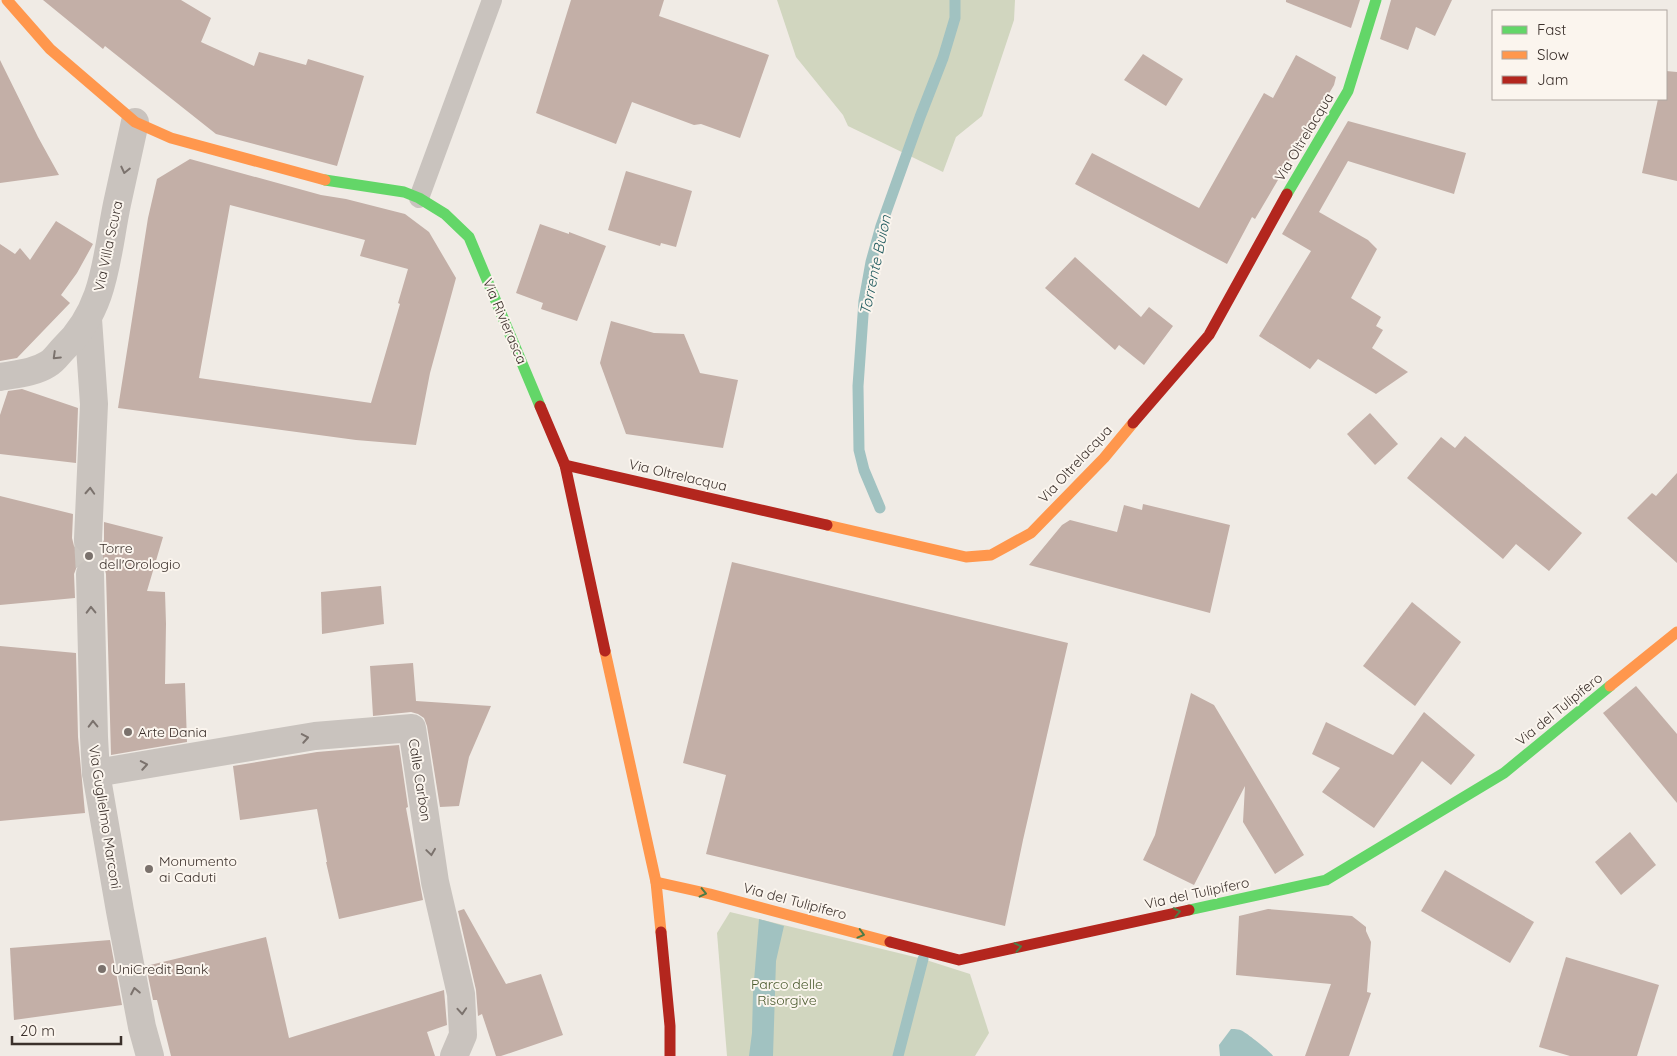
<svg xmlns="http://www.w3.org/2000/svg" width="1677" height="1056" font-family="Quicksand,sans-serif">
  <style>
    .green { fill: #d1d6bf }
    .water { fill: #a1c2c1 }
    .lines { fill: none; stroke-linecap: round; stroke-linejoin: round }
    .stream { stroke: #a1c2c1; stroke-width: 11 }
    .building { fill: #c3afa7; fill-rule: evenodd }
    .street-tunnel { stroke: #ccc6c0; stroke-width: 28; stroke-dasharray: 28 14; stroke-linecap: butt }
    .lane { stroke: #c9c3be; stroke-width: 20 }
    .street { stroke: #c9c3be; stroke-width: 28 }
    .fast { stroke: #63d668; stroke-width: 11 }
    .slow { stroke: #ff974d; stroke-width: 11 }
    .jam { stroke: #b3261e; stroke-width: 11 }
    .oneway { stroke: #7b726d }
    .oneway2 { stroke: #4d7b46 }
    .poi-dot { fill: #7a716c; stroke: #fbf5ee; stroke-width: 2 }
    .labels { text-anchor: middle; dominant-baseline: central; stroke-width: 4; stroke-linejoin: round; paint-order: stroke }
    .street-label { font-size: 14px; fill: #3b302b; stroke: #fbf5ee }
    .poi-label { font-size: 14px; fill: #3b302b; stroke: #fbf5ee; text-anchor: start }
    .park-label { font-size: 14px; fill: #4a5a2e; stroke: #fbf5ee }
    .water-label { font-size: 15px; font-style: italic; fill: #1f5a5e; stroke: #fbf5ee }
  </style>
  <rect width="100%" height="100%" fill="#f0ebe5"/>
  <g class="green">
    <polygon points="777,0 1015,0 1014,20 982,116 956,137 943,172 848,126 843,115 796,57"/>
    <polygon points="730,912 923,959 970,974 989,1033 975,1056 727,1056 717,933"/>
  </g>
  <g class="water">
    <polygon points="759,919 784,926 776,961 773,1056 749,1056 752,1033 753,993"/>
    <path d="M1231,1029C1236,1029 1240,1029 1244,1032C1249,1035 1271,1052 1273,1056H1220L1219,1045Z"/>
  </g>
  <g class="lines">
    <g class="stream">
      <polyline points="880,508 864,470 859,450 858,386 864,301 871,262 881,226 920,117 943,58 955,18 955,0"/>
      <polyline points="898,1056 923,959"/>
    </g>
  </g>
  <g class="building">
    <polygon points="43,0 181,0 211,18 201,42 254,66 259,52 306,65 308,59 364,76 337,166 216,134 105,46 103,49"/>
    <polygon points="571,0 664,0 659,16 769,55 740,138 701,124 694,125 632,102 616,144 536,113"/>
    <polygon points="1286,0 1360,0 1351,28 1286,2"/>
    <polygon points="1391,0 1452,0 1435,36 1416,27 1408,50 1380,39"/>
    <polygon points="1143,54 1183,79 1166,106 1124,80"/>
    <polygon points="1296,55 1336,77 1334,85 1255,219 1252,217 1227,264 1075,184 1092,153 1199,208 1264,93 1273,98"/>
    <polygon points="0,60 38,137 59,175 0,183"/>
    <polygon points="1666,71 1677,72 1677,181 1642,173 1658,99 1666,99"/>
    <polygon points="1348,121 1466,153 1454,194 1348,161 1319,212 1368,240 1377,249 1351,298 1381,317 1376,326 1383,330 1372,348 1408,372 1376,394 1318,359 1310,369 1259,336 1311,251 1282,234"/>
    <path d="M190,159L321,195L346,199L405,214L429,232L456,278L430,373L416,445L356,440L118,408L148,218L157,179ZM230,205L365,240L360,256L408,269L398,303L400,304L371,403L199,378Z"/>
    <polygon points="626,171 692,191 676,247 661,243 660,246 608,230"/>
    <polygon points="56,221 93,244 77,273 61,295 70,303 17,358 0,361 0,244 15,254 20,248 30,260"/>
    <polygon points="540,224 569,234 569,232 606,246 577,321 541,309 543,303 516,293"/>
    <polygon points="1075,257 1141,317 1149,307 1173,326 1144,365 1119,345 1115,350 1045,288"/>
    <polygon points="611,321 654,333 684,334 700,373 738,380 723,448 626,434 600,363"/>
    <polygon points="22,389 78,408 76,463 0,454 0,415 8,391"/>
    <polygon points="1370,413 1398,444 1375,465 1347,434"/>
    <polygon points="1465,436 1582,533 1549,571 1516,544 1503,559 1407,478 1441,437 1455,448"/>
    <polygon points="1677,473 1677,563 1627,518 1652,493 1656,496"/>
    <polygon points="0,496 73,514 72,538 74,546 79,552 87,555 95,553 101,547 104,540 104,522 163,537 147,591 165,592 166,624 165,684 185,683 187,742 111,755 106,574 104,566 98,561 90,558 82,560 77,566 74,574 75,598 0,605"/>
    <polygon points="1143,504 1230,525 1210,613 1029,565 1062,525 1070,520 1117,532 1124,505 1142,510"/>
    <polygon points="732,562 1068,643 1023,840 1005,926 706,854 726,775 683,763"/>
    <polygon points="381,586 384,624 322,634 321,592"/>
    <polygon points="1412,602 1461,642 1415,706 1363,666"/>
    <polygon points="0,646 76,653 78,737 85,813 0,821"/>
    <polygon points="413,663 416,701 491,706 469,757 459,806 440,807 427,726 424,718 418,714 411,712 373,716 370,666"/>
    <polygon points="1636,686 1677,734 1677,803 1603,713"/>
    <polygon points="1191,693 1214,705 1304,855 1275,874 1243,822 1245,786 1194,885 1143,860 1155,835"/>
    <polygon points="1424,712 1475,755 1451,785 1422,761 1374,828 1322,792 1340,768 1312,754 1326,722 1393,755"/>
    <polygon points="399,745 408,807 406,808 423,900 339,919 326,862 327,862 317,809 240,820 233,766 317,752"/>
    <polygon points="1630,832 1656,865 1621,895 1595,862"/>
    <polygon points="1445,870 1534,922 1510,963 1421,911"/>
    <polygon points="464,909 506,984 541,974 563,1035 501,1056 496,1056 482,1014 478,1016 476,990 458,911"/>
    <polygon points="1268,909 1352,916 1366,927 1366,931 1371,942 1367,992 1371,993 1349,1056 1305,1056 1331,984 1236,975 1239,916"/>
    <polygon points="266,937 289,1038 444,990 447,1025 427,1032 435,1056 171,1056 157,1000 153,1000 146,966"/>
    <polygon points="110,940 122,1005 14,1020 10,948"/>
    <polygon points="1566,957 1659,985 1637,1056 1570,1056 1539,1047"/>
  </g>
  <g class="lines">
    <polyline class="street-tunnel" points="88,539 90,574"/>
    <polyline class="lane" points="419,198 492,0"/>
    <g class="street">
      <polyline points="88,319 94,404 88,539"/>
      <path d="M0,377C16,374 34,373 48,364C54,361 59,353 64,348C106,308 106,257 117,204C123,177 129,149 135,122"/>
      <polyline points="90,574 94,737 96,773 120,911 142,1027 150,1056"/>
      <polyline points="96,773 315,736 412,728 435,882 461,994 463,1035 454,1056"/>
    </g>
    <g class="fast">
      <polyline points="325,180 404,192 419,198 445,214 469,237 540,406"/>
      <polyline points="1287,194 1348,91 1376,0"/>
      <polyline points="1189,910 1326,880 1504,773 1610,686"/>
    </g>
    <g class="slow">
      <polyline points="7,0 50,49 135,122 171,138 325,180"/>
      <polyline points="827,525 966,557 991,555 1031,533 1104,458 1133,423"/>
      <polyline points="605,651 656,882 661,932"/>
      <polyline points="1610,686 1677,632"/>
      <polyline points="656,882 710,894 890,942"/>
    </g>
    <g class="jam">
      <polyline points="540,406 565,465 605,651"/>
      <polyline points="1133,423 1209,335 1287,194"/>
      <polyline points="565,465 827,525"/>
      <polyline points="661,932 670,1026 670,1056"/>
      <polyline points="890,942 959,960 1189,910"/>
    </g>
  </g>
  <defs><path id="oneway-chevron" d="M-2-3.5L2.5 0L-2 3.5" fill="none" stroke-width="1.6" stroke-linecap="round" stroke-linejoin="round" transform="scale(1.25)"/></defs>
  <g class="oneway">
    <use href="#oneway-chevron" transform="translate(125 170) rotate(103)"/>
    <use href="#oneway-chevron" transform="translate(56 356) rotate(136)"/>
    <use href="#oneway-chevron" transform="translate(90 491) rotate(-87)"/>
    <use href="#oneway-chevron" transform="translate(91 610) rotate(-91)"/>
    <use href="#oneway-chevron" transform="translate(93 724) rotate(-91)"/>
    <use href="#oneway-chevron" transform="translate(305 738) rotate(-10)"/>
    <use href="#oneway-chevron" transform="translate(144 765) rotate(-10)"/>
    <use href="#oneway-chevron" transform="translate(431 852) rotate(82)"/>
    <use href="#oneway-chevron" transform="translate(135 991) rotate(-101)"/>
    <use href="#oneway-chevron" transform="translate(462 1011) rotate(86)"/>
  </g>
  <g class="oneway2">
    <use href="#oneway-chevron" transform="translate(703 893) rotate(13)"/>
    <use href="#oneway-chevron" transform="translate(1177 912) rotate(-12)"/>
    <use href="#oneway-chevron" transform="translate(861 934) rotate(15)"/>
    <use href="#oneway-chevron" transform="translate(1018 947) rotate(-12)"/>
  </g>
  <g class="poi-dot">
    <circle cx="89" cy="556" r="5"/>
    <circle cx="128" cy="732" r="5"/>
    <circle cx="149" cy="869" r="5"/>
    <circle cx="102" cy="969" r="5"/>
  </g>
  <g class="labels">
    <g class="street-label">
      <text transform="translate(1304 137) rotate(-59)">Via Oltrelacqua</text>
      <text transform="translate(108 246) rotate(-78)">Via Villa Scura</text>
      <text transform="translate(505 321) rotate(67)">Via Rivierasca</text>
      <text transform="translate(1075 464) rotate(-47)">Via Oltrelacqua</text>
      <text transform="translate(678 475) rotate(13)">Via Oltrelacqua</text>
      <text transform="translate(1559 709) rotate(-39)">Via del Tulipifero</text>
      <text transform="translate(420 780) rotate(81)">Calle Carbon</text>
      <text transform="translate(105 817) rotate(81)">Via Guglielmo Marconi</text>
      <text transform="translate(1197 893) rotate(-12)">Via del Tulipifero</text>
      <text transform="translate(795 901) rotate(15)">Via del Tulipifero</text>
    </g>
    <g class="poi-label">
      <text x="99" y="548">Torre<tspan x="99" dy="16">dell'Orologio</tspan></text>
      <text x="138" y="732">Arte Dania</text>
      <text x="159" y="861">Monumento<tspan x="159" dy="16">ai Caduti</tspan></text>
      <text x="112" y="969">UniCredit Bank</text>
    </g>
    <g class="park-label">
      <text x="787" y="984">Parco delle<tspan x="787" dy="16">Risorgive</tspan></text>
    </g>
    <g class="water-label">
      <text transform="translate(875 265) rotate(-78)">Torrente Buion</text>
    </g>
  </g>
  <rect x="1492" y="10" width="175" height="90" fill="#fbf5ee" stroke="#aea6a0"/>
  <rect x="1502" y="26" width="25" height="8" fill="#63d668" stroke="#aea6a0"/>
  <text x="1537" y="35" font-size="15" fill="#3b302b">Fast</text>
  <rect x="1502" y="51" width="25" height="8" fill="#ff974d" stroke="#aea6a0"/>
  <text x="1537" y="60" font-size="15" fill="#3b302b">Slow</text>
  <rect x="1502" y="76" width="25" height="8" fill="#b3261e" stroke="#aea6a0"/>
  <text x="1537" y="85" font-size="15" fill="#3b302b">Jam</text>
  <path d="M12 1036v8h109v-8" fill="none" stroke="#3b302b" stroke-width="2.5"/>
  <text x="20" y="1036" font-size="15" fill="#3b302b" stroke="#fbf5ee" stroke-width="4" paint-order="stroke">20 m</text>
</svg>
